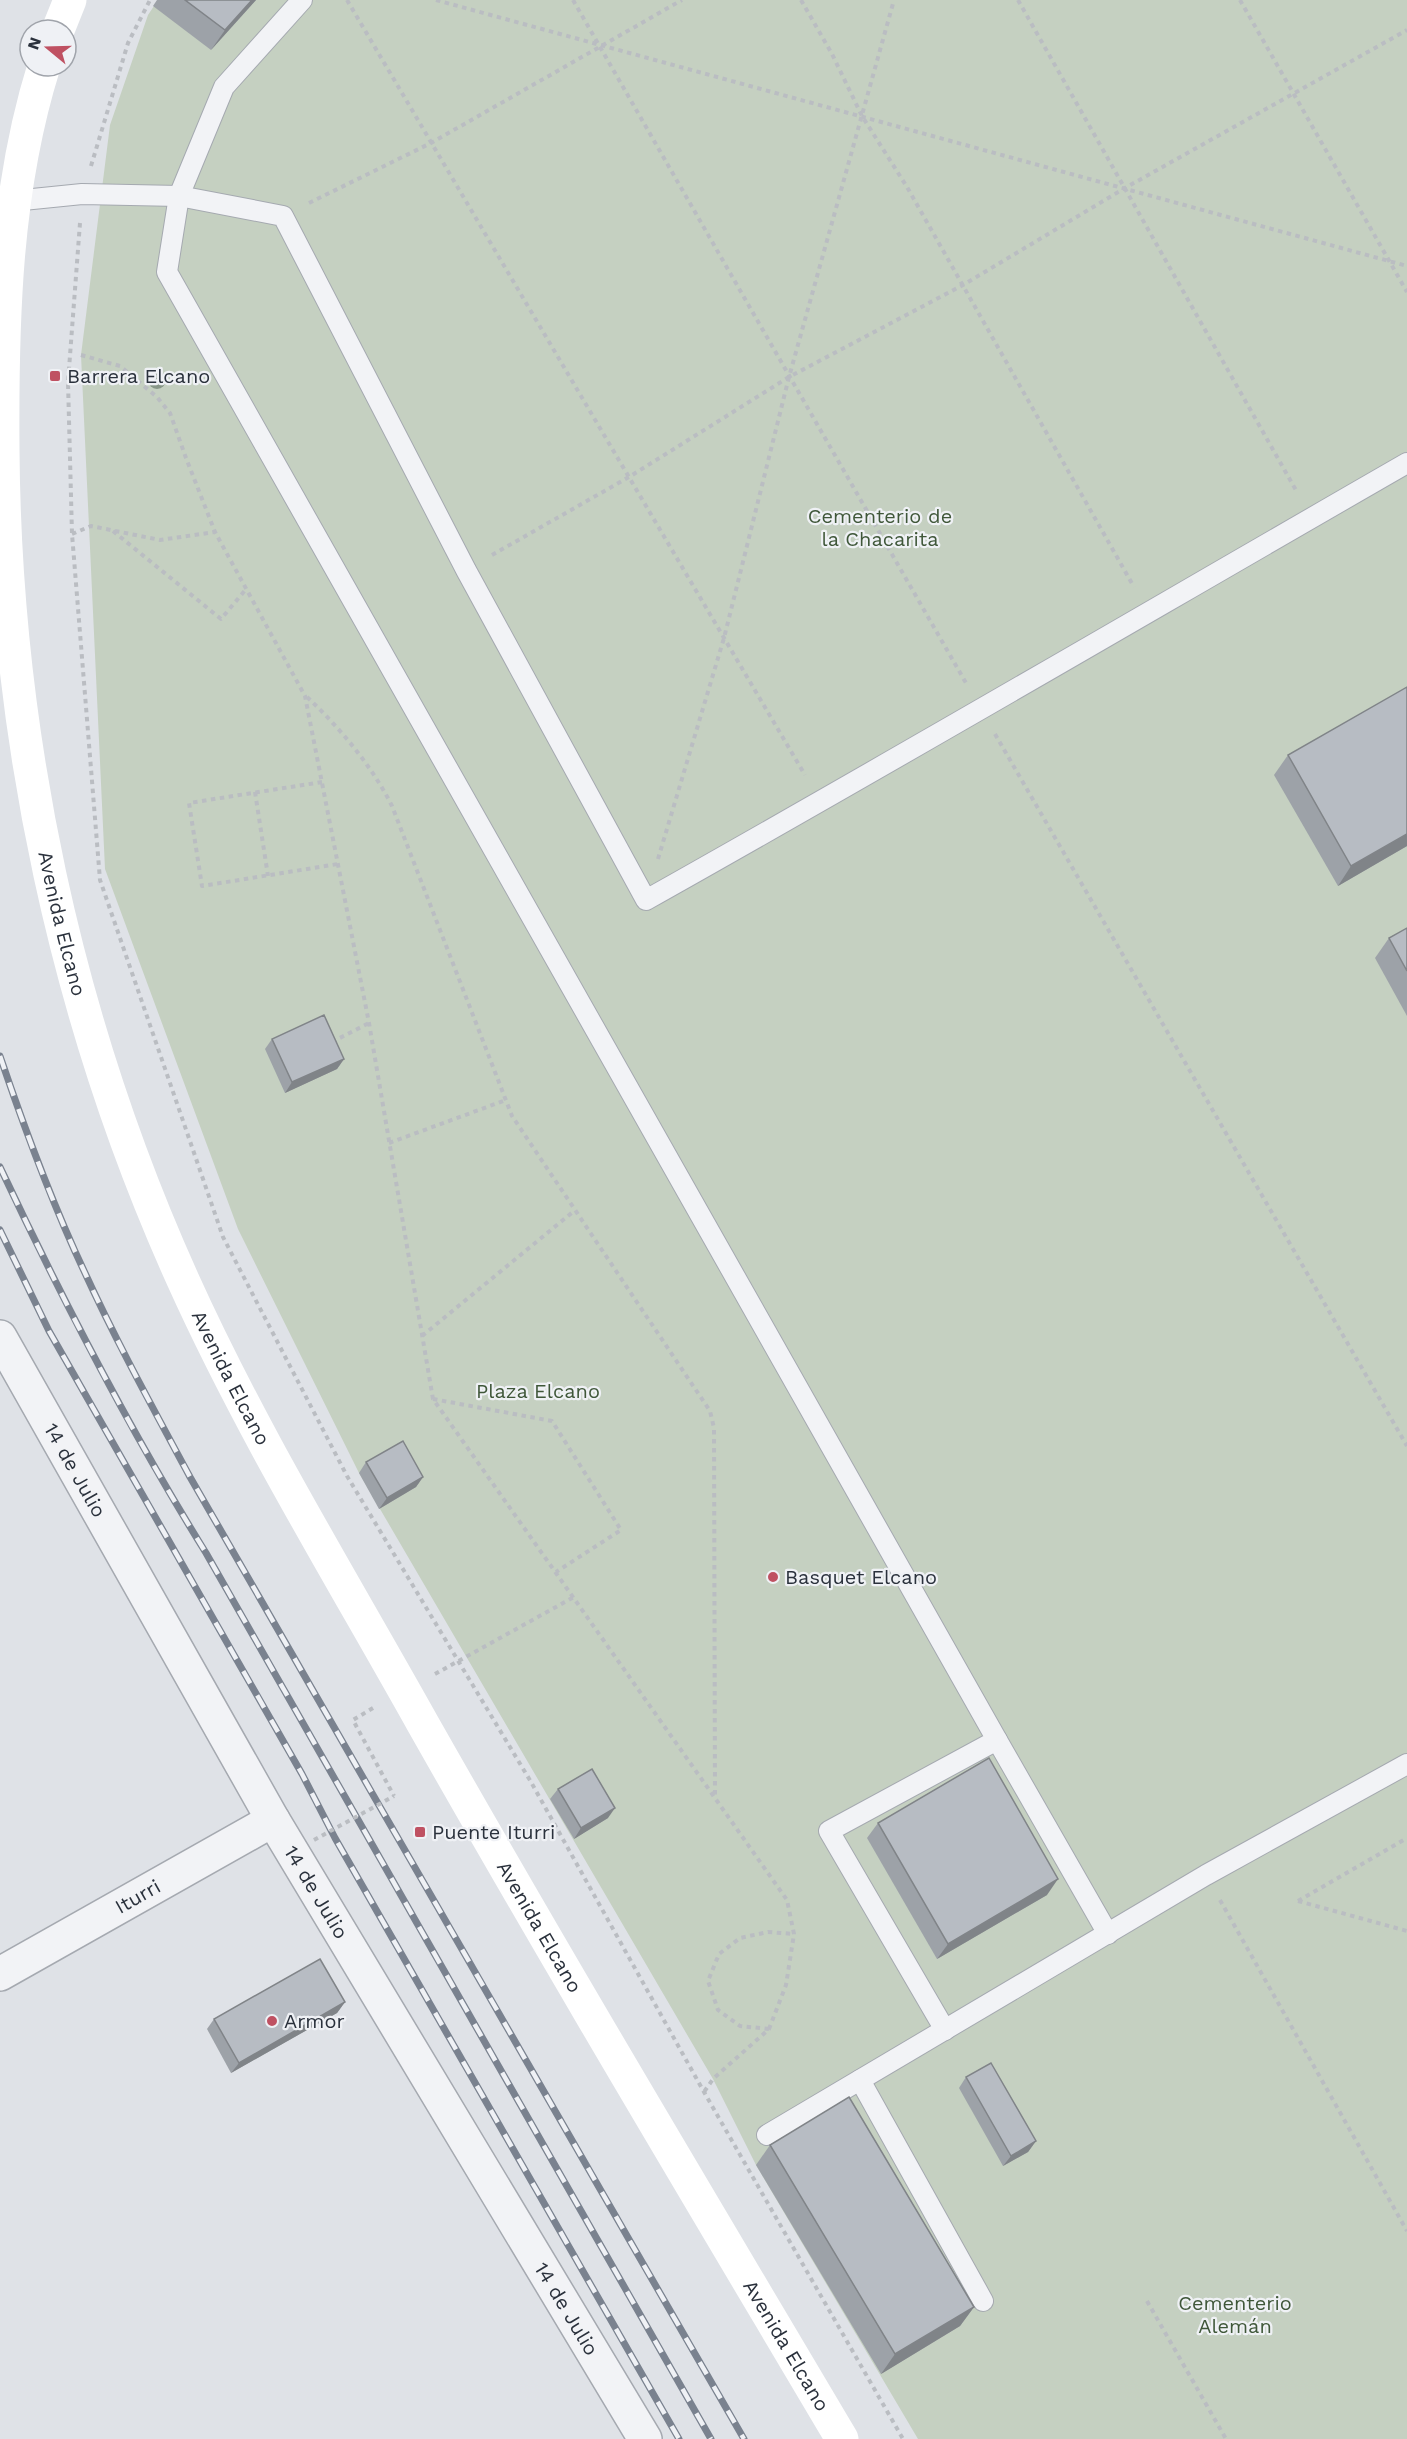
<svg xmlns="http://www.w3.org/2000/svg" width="1407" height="2439" font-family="'Work Sans',sans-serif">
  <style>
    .green { fill: #c5d0c1 }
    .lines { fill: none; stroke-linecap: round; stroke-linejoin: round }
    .lane-casing { stroke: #a5a9b0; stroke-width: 22 }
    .street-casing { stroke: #a5a9b0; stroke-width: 36 }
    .path { stroke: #babdc2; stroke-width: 4; stroke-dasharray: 4.5 4.5; stroke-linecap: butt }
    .lane { stroke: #f2f3f6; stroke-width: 20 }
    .street { stroke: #f2f3f6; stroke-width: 33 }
    .secondary { stroke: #fff; stroke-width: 33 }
    .rail-casing { stroke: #7a828f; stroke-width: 7 }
    .rail { stroke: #eff1f5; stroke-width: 4.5; stroke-dasharray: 14; stroke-linecap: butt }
    .path-bridge { stroke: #babdc2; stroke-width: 4; stroke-dasharray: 4.5 4.5; stroke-linecap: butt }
    .tree { fill: #879687 }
    .wall { fill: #9da2a8 }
    .shaded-wall { fill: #808488 }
    .building { fill: #b7bcc3; stroke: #808488; stroke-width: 1.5 }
    .poi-dot { fill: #bf5162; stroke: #eff1f5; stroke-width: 2 }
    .labels { text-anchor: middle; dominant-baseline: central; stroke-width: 4.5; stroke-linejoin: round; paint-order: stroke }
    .poi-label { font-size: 20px; fill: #2a313c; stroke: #eff1f5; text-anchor: start }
    .park-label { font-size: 20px; fill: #3f5739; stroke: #eff1f5 }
    .street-label { font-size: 20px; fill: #2a313c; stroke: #eff1f5 }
  </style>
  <rect width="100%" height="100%" fill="#dfe2e7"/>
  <polygon class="green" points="158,0 1407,0 1407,2439 918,2439 756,2165 713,2079 359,1473 238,1229 105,869 81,355 110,125 148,15"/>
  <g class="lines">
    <g class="lane-casing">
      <g id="lane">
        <polyline points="302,0 224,87 179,196 167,272 997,1740 829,1831 945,2030"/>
        <path d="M13,201L82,194L179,196L283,216L466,570L646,900C901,757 1153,609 1407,463"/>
        <polyline points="997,1740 1108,1934"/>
        <polyline points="860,2080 983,2301"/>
        <polyline points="767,2135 1206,1875 1407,1764"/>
      </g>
    </g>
    <g class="street-casing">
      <g id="street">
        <path id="s1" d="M0,1337L273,1820L645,2439"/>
        <path id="s2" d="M0,1974L273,1820"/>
      </g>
    </g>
    <g class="path">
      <polyline points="347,0 805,775"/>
      <polyline points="436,0 1407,266"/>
      <polyline points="573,0 966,683"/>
      <polyline points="801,0 832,54 862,116 907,187 1134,587"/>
      <polyline points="1018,0 1297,492"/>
      <polyline points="1240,0 1407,292"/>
      <polyline points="91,166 128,43 150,0"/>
      <polyline points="309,203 431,143 682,0"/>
      <polyline points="80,223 68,382 72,534 100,880 223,1237 347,1476 531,1782 704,2092 903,2439"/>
      <polyline points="81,355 120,366 157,397 170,413 186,458 215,532 305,696 369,1023 433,1399 787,1900 794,1934 786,1985 769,2029 713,2079 704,2092"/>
      <polyline points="113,531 221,619 247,588"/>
      <polyline points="72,534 91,526 160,540 215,532"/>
      <polyline points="492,555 629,477 789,377 963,285 1125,188 1407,30"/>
      <path d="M307,697C340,728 372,766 392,806L512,1116L710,1411L714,1428L715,1798"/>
      <polyline points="995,734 1407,1446"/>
      <polyline points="322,782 189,803 202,886 338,864"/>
      <polyline points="255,792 268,876"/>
      <polyline points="658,859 724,638 789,377 894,0"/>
      <polyline points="332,1042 369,1023"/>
      <polyline points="389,1143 506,1100"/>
      <polyline points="422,1336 574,1211"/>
      <polyline points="433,1399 552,1421 621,1530 556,1572"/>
      <polyline points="435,1674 574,1597"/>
      <polyline points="373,1708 353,1720 394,1796"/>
      <polyline points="1220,1900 1407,2231"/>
      <polyline points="1298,1901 1407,1838"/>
      <polyline points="1298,1901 1407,1931"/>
      <polyline points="769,2029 740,2026 718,2010 708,1981 719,1954 740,1938 768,1932 794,1934"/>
      <polyline points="1147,2301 1226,2439"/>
    </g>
    <use href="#lane" class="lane"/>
    <use href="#street" class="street"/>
    <g class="secondary">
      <polyline points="58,30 70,0"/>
      <path id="s3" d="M44,66C5,190 2,321 3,450C5,734 66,1021 183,1280C252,1433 341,1577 423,1724C559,1964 701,2201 842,2439"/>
    </g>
    <g class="rail-casing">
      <g id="rail">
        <path d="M0,1056C25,1130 52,1203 85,1273C117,1343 154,1410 190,1477L744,2439"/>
        <path d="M0,1167C62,1299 129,1429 206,1553L711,2439"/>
        <polyline points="0,1230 49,1331 302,1774 335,1838 679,2439"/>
      </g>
    </g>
    <use href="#rail" class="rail"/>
    <polyline class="path-bridge" points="314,1840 394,1796"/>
  </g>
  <circle class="tree" cx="157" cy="380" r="9"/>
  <g class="wall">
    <polygon points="157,0 256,0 211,50 153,6"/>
    <polygon points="1288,755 1407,846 1338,886 1274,775"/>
    <polygon points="1407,928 1407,1016 1375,958 1389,938"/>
    <polygon points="272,1039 344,1059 337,1069 285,1093 265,1049"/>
    <polygon points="366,1462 423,1477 416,1487 379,1509 359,1473"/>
    <polygon points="558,1789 608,1818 574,1839 550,1799"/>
    <polygon points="878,1823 1047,1895 937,1959 867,1838"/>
    <polygon points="345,2002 337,2013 231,2073 207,2029 214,2019"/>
    <polygon points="966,2077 1036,2141 1028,2152 1003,2166 959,2088"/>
    <polygon points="770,2145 974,2307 960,2326 881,2374 756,2165"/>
  </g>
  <g class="shaded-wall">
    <polygon points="252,0 256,0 211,50 225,30"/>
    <polygon points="1407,834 1407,846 1338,886 1351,866"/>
    <polygon points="344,1059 337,1069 285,1093 292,1082"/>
    <polygon points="423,1477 416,1487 379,1509 387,1498"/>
    <polygon points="615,1808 608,1818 574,1839 581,1828"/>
    <polygon points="1058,1879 1047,1895 937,1959 948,1944"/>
    <polygon points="345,2002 337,2013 231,2073 239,2063"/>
    <polygon points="1036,2141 1028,2152 1003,2166 1011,2156"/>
    <polygon points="974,2307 960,2326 881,2374 895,2354"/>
  </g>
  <g class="building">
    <polygon points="185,0 252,0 225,30"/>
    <polygon points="1407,687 1407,834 1351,866 1288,755"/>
    <polygon points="1407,928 1407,971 1389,938"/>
    <polygon points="324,1015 344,1059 292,1082 272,1039"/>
    <polygon points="403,1441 423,1477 387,1498 366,1462"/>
    <polygon points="989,1758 1058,1879 948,1944 878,1823"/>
    <polygon points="592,1769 615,1808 581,1828 558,1789"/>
    <polygon points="320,1959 345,2002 239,2063 214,2019"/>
    <polygon points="991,2063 1036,2141 1011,2156 966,2077"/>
    <polygon points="849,2097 974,2307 895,2354 770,2145"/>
  </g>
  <g class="poi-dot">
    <rect x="49" y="370" width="12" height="12" rx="3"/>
    <circle cx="773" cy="1577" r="6"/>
    <rect x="414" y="1826" width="12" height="12" rx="3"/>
    <circle cx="272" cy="2021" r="6"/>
  </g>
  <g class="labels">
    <g class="poi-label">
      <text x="67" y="376">Barrera Elcano</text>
      <text x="785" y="1577">Basquet Elcano</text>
      <text x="432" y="1832">Puente Iturri</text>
      <text x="284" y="2021">Armor</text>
    </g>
    <g class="park-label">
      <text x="880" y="516">Cementerio de<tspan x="880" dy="23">la Chacarita</tspan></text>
      <text x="538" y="1391">Plaza Elcano</text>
      <text x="1235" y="2303">Cementerio<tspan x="1235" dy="23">Alemán</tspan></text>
    </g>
    <g class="street-label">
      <text stroke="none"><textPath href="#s3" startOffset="866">Avenida Elcano</textPath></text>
      <text stroke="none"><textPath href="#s3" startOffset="1352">Avenida Elcano</textPath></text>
      <text stroke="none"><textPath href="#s1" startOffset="153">14 de Julio</textPath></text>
      <text stroke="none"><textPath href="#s1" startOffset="639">14 de Julio</textPath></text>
      <text stroke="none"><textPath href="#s2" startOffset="158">Iturri</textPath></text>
      <text stroke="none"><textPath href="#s3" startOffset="1982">Avenida Elcano</textPath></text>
      <text stroke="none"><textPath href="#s1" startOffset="1125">14 de Julio</textPath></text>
      <text stroke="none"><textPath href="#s3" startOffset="2468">Avenida Elcano</textPath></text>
    </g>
  </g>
  <g transform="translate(48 48) rotate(289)"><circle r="28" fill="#eff1f5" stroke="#a0a4ab" stroke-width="1.5"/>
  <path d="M0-4.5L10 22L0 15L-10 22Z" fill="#bf5162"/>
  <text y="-9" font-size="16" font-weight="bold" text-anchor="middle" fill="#2a313c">N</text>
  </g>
</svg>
